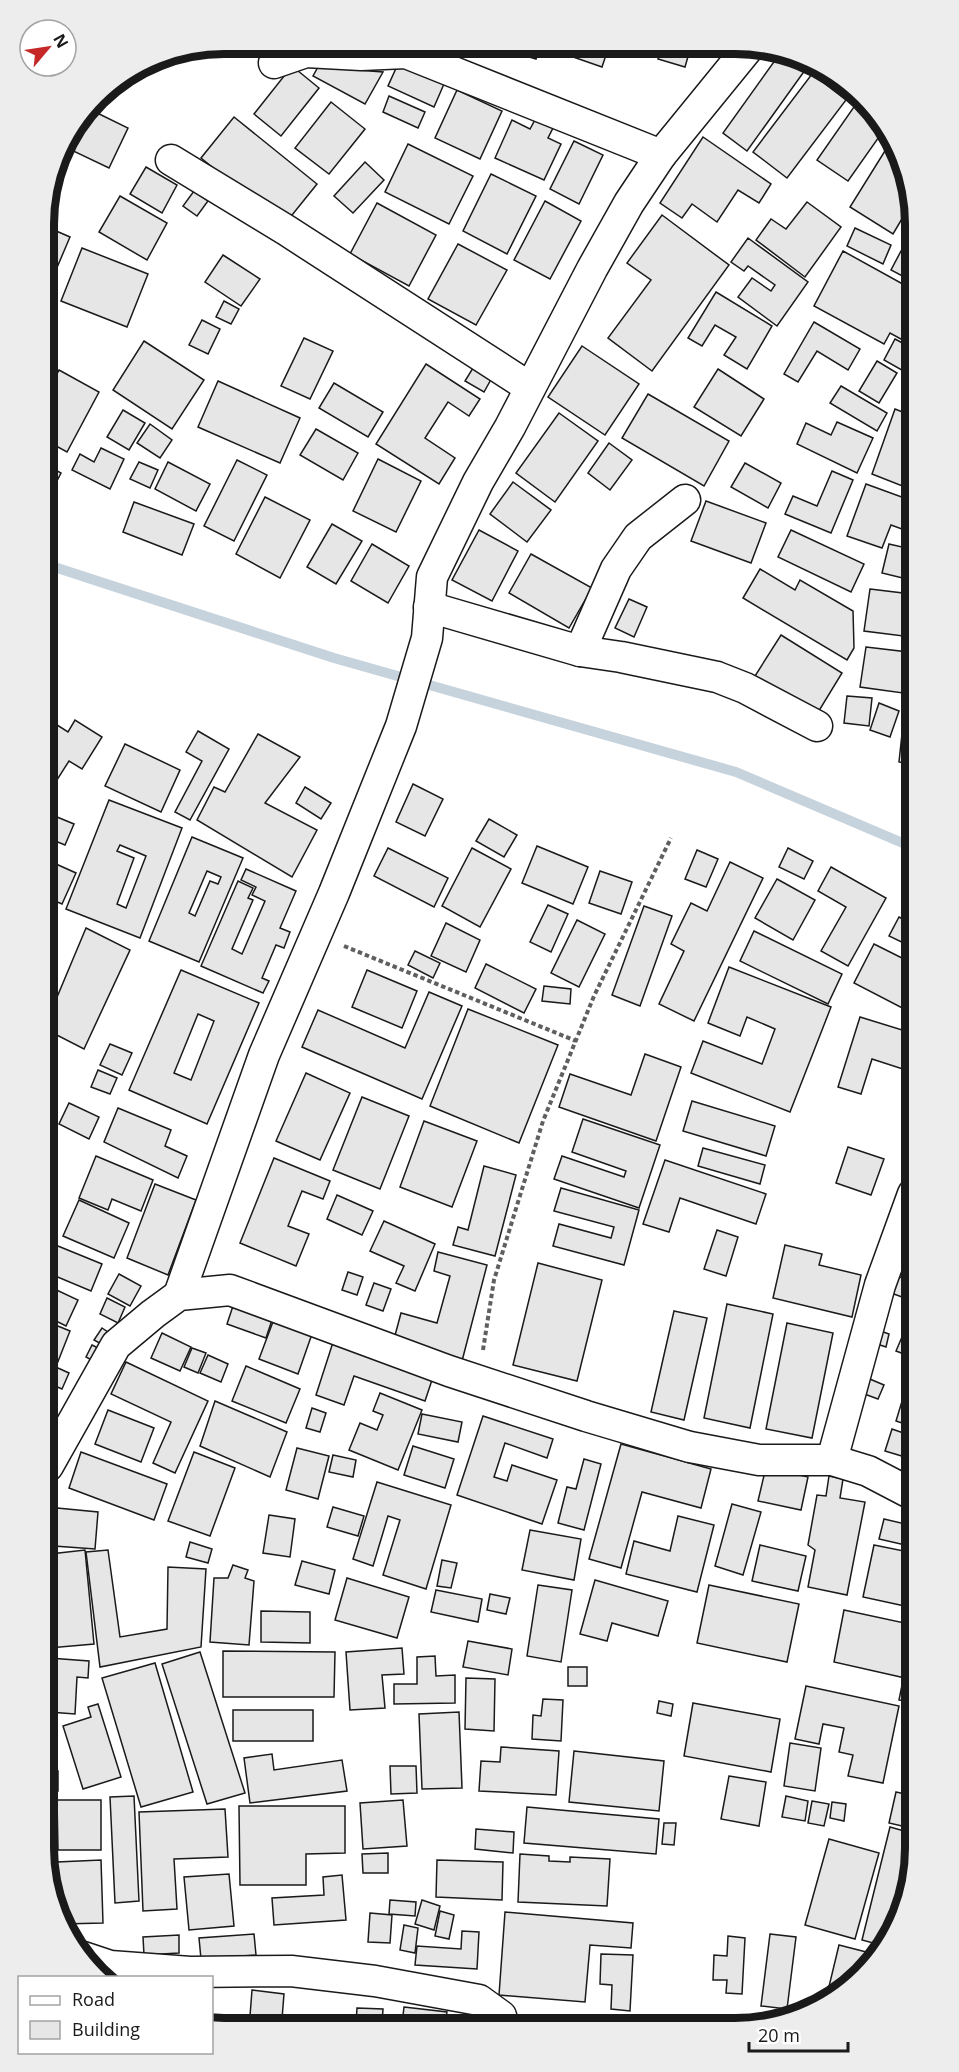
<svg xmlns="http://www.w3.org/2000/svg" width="959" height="2072" font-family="'Open Sans',sans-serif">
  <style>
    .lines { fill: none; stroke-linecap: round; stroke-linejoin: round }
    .stream { stroke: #c6d2dc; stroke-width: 10 }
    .building { fill: #e6e6e6; stroke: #1a1a1a; stroke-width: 1.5; fill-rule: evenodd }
    .street-casing { stroke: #1a1a1a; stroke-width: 33 }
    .path { stroke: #5f5f5f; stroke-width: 4; stroke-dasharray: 4.5 3; stroke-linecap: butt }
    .street { stroke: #fff; stroke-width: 30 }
    .rim { fill: none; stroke: #1a1a1a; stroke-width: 8 }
  </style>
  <rect width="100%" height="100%" fill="#fff"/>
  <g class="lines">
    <polyline class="stream" points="45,564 334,658 736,772 912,847"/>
  </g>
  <g class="building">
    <polygon points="430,45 468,45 462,59"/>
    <polygon points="518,45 541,45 536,59 516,53"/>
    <polygon points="554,46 609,46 602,67 553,50"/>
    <polygon points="662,46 691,46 685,67 658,59"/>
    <polygon points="200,48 167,67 161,56"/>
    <polygon points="781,52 808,66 747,151 723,133"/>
    <polygon points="398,64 444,84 434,107 388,86"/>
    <polygon points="292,66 319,88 281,136 254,114"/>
    <polygon points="318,67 383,72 365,104 313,76"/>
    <polygon points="812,74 846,100 787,178 753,152"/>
    <polygon points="457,90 502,111 480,159 435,138"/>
    <polygon points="389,96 425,112 418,128 383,112"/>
    <polygon points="331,102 365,129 329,174 295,148"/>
    <polygon points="856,104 886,127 848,181 817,160"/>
    <polygon points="89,109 128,128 109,168 69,149 73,140 67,138"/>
    <polygon points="234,117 317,184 284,225 201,158"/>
    <polygon points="536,118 554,126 548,138 561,144 544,180 495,158 512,120 530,129"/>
    <polygon points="703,137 771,184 759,203 738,190 717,222 692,204 682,218 660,203"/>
    <polygon points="893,138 909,177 909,207 893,234 850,207"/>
    <polygon points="574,141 603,155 579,204 550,189"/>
    <polygon points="408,144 473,176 449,224 385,192"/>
    <polygon points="365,162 384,180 353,213 334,196"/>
    <polygon points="146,167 177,185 162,213 130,194"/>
    <polygon points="491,174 536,196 507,254 463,231"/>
    <polygon points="194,191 208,201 197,216 183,206"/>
    <polygon points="120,196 167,223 147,260 99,232"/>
    <polygon points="545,201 581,221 550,279 514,260"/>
    <polygon points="807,202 841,227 805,277 756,240 771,219 786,229"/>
    <polygon points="377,203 436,235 409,286 350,254"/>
    <polygon points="662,215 729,265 652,371 608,338 651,280 627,263"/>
    <polygon points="47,227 70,237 47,291 44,290 44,236"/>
    <polygon points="855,228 891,245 883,264 847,246"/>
    <polygon points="748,238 808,282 777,326 738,297 752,278 771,291 775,285 748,266 744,271 731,262"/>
    <polygon points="458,244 507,270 476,325 428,299"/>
    <polygon points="82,248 148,274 127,327 61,301"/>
    <polygon points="843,251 910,288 910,344 890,333 884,344 814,306"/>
    <polygon points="901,251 910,251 910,280 891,270"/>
    <polygon points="223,255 260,279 241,306 205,282"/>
    <polygon points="716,292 772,326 747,369 724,355 736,337 715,325 702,346 688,338"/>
    <polygon points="224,301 239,309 231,324 216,317"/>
    <polygon points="202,320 220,329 208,354 189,345"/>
    <polygon points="814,322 860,349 848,370 817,351 798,382 784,374"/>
    <polygon points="304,338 333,351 310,399 281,386"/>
    <polygon points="895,339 910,347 910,367 907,373 884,360"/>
    <polygon points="144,341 204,380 172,429 113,390"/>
    <polygon points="582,346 639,384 605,435 548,397"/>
    <polygon points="877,361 897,373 879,403 859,391"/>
    <polygon points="476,363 494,374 484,392 465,381"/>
    <polygon points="426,364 480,399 469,416 448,402 425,438 455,458 439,484 376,444"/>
    <polygon points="718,369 764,399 741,436 694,407"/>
    <polygon points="59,370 99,392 67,452 45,440 45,398"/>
    <polygon points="218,381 300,418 280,463 198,427"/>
    <polygon points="334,383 383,412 368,437 319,408"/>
    <polygon points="841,386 887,413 877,431 830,403"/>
    <polygon points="648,394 729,441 704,486 622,438"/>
    <polygon points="895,409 910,415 910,489 872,474"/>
    <polygon points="123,410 145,423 129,450 107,437"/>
    <polygon points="559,413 598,441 555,502 516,473"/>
    <polygon points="837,422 873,438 857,473 797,444 806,423 831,435"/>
    <polygon points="150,424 172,440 160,458 137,443"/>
    <polygon points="316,429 358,453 343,480 300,455"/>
    <polygon points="609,443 632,460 610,490 588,473"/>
    <polygon points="101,448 124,459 110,489 72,470 80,454 94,462"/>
    <polygon points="378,459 421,481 396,532 353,511"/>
    <polygon points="237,460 267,475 234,541 204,526"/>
    <polygon points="139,462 158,470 150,488 130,479"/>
    <polygon points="168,462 210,484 196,511 155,489"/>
    <polygon points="745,463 781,483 768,508 731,487"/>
    <polygon points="45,464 61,473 45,504"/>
    <polygon points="832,471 853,480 831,533 785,514 793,496 817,506"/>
    <polygon points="513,482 551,510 527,542 490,514"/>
    <polygon points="866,484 910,500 910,532 891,525 882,548 847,536"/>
    <polygon points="265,497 310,520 280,578 236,554"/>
    <polygon points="706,501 766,523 751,563 691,541"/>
    <polygon points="134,502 194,524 182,555 123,532"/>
    <polygon points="332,524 362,541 336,584 307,567"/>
    <polygon points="479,530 518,551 492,601 452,580"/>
    <polygon points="791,530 864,564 851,592 778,557"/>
    <polygon points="372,544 409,566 388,603 351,581"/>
    <polygon points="889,544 911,549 911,580 882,573"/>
    <polygon points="531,554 592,588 569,628 509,593"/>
    <polygon points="760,569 795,590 800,580 853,611 854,648 847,660 743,598"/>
    <polygon points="870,589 911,594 911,637 864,631"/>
    <polygon points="629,599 647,607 634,637 615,628"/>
    <polygon points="781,635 842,673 817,714 755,676"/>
    <polygon points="866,647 908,652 903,693 860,687"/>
    <polygon points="847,696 872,698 869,726 844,723"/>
    <polygon points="879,703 899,711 890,737 870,730"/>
    <polygon points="905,706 911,706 911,764 899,762"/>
    <polygon points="46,718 68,732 75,720 102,737 82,769 69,761 55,783 46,777"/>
    <polygon points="198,731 229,749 190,820 175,812 202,761 186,752"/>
    <polygon points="258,734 300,757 265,803 317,830 292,877 197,820 214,787 225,792"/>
    <polygon points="125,744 180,770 161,812 105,786"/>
    <polygon points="413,784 443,799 425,836 396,822"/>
    <polygon points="305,787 331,803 321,819 296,803"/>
    <path d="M109,800L182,828L140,938L66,909ZM120,845L146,856L126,908L117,904L134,858L117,851Z"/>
    <polygon points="46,811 53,814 46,828"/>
    <polygon points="57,817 74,824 65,845 48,838"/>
    <polygon points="489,819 517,835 504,857 476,841"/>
    <path d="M192,837L243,858L199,962L149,941ZM207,871L221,877L218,884L210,881L195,916L189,913Z"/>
    <polygon points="537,846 588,867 573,904 522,883"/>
    <polygon points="388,848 448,878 434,907 374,876"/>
    <polygon points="472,848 511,869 480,927 442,906"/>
    <polygon points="788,848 813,861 804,879 779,867"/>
    <polygon points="697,850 718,859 706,887 685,879"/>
    <polygon points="730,862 763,878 694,1021 659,1004 684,951 671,944 691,903 707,911"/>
    <polygon points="56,864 76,873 62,904 46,897 46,886"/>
    <polygon points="831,867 886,898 848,966 821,951 846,907 818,891"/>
    <polygon points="246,869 296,891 280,928 290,932 284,948 276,945 262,978 269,981 263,993 201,966 238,881 253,888 248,898 253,900 232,949 242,954 265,901 252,895 256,887 241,880"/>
    <polygon points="600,871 632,882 621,914 589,903"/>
    <polygon points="777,879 815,900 793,940 755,918"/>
    <polygon points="548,905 568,914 551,952 530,942"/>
    <polygon points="644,906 672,916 640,1006 612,995"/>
    <polygon points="899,917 912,924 912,947 889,936"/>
    <polygon points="577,920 605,934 579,987 551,973"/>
    <polygon points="446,923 480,940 466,972 431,956"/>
    <polygon points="86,928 130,950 84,1049 47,1030 47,1021"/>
    <polygon points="754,931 842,974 828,1004 740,961"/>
    <polygon points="874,944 912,963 912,1013 854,983"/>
    <polygon points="415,951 440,963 433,978 408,965"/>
    <polygon points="486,964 536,989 524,1013 475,988"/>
    <polygon points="729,967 831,1007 790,1112 691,1073 703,1041 762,1064 775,1029 747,1017 740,1036 708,1023"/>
    <path d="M181,970L259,1003L207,1124L129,1090ZM198,1014L214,1021L191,1080L174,1073Z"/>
    <polygon points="367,970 417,991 402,1028 352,1007"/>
    <polygon points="544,986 571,989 570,1004 542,1001"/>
    <polygon points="429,992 462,1006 422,1099 302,1047 318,1010 405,1048"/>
    <polygon points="468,1009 558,1045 519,1143 430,1106"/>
    <polygon points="860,1017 912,1033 912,1072 872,1059 861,1094 838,1087"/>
    <polygon points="110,1044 132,1053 122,1075 100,1065"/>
    <polygon points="645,1054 681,1067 656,1141 559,1107 570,1074 631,1095"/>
    <polygon points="98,1070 117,1078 110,1094 91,1087"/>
    <polygon points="306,1073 350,1093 320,1160 276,1141"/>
    <polygon points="362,1097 409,1116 380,1189 333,1170"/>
    <polygon points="692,1101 775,1126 766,1156 683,1131"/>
    <polygon points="69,1103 99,1117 89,1139 59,1124"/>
    <polygon points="118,1108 171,1130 165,1146 187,1156 178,1178 104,1142"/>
    <polygon points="583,1119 660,1145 639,1208 554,1179 562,1156 624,1177 626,1171 572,1152"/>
    <polygon points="424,1121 477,1141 452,1207 400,1187"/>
    <polygon points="848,1147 884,1159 871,1195 836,1183"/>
    <polygon points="703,1148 765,1165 760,1184 698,1166"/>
    <polygon points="96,1156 153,1180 141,1211 112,1199 108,1210 79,1198"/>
    <polygon points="274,1158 330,1181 323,1199 302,1191 288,1226 309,1234 296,1266 240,1243"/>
    <polygon points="665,1160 766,1194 756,1224 680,1198 669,1232 643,1224"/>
    <polygon points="484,1166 516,1175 495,1256 453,1245 458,1227 468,1230"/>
    <polygon points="155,1184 196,1200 168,1275 127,1258"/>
    <polygon points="561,1188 639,1210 624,1265 553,1246 559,1224 611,1238 614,1227 554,1211"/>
    <polygon points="337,1195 373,1211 362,1235 327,1219"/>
    <polygon points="79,1200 129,1223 114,1258 63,1236"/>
    <polygon points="384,1221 435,1244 415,1291 396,1283 404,1266 370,1251"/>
    <polygon points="717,1230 738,1237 726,1276 704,1269"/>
    <polygon points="53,1244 102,1264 91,1291 48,1273 48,1258"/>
    <polygon points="785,1245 822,1254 819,1265 861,1275 852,1317 773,1298"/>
    <polygon points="438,1252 487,1265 462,1361 393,1343 401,1313 437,1323 450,1276 434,1271"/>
    <polygon points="538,1263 602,1280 577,1381 513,1365"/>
    <polygon points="348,1272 363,1277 357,1295 342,1290"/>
    <polygon points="119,1274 141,1286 130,1306 108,1294"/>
    <polygon points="897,1276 913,1282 913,1301 891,1293"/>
    <polygon points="374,1283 391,1289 383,1311 366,1305"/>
    <polygon points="48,1286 78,1300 66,1326 48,1317"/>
    <polygon points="107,1298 125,1307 118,1323 100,1314"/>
    <polygon points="234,1303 273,1317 266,1338 227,1324"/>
    <polygon points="727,1304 773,1314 750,1428 704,1418"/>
    <polygon points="674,1311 707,1318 684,1420 651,1412"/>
    <polygon points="274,1319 312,1334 298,1374 259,1359"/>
    <polygon points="48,1322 70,1331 57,1364 48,1360"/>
    <polygon points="787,1323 833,1333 812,1438 766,1429"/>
    <polygon points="102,1328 111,1334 103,1345 94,1340"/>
    <polygon points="875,1329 889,1334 886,1347 871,1342"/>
    <polygon points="905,1330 913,1334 912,1357 896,1351"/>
    <polygon points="162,1333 191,1347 180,1371 151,1358"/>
    <polygon points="336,1333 436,1368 425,1401 354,1376 344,1405 316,1395"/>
    <polygon points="92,1345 102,1350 95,1362 86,1357"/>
    <polygon points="192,1348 206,1353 198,1373 184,1367"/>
    <polygon points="208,1355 228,1364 221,1382 200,1373"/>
    <polygon points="126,1362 208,1401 175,1473 153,1463 171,1422 111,1394"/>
    <polygon points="49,1364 69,1373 62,1389 48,1383"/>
    <polygon points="913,1365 914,1427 896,1421"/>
    <polygon points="246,1366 300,1389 286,1423 232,1401"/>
    <polygon points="865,1377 884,1385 878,1399 859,1392"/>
    <polygon points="380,1393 422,1410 398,1470 349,1450 360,1423 377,1430 383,1415 373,1411"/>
    <polygon points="215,1401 287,1432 270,1477 200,1446"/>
    <polygon points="312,1408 326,1413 320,1432 306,1428"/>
    <polygon points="108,1410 154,1428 141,1462 95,1444"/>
    <polygon points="422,1414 462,1422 458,1442 418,1434"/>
    <polygon points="483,1416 553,1439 547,1458 505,1443 494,1477 507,1481 512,1465 557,1480 542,1524 457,1495"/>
    <polygon points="892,1429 912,1436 905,1457 885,1451"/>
    <polygon points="621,1444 711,1469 701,1508 642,1492 621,1568 589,1559"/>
    <polygon points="413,1446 454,1459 445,1488 404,1475"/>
    <polygon points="297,1448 329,1456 318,1499 286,1490"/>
    <polygon points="81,1452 167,1484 154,1520 69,1488"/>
    <polygon points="194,1452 235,1468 210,1536 168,1521"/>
    <polygon points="333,1455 356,1460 353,1477 329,1472"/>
    <polygon points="584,1459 601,1464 584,1530 558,1523 567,1487 576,1489"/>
    <polygon points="766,1467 808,1477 801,1510 758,1501"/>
    <polygon points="829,1476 843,1479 840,1498 865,1502 847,1595 808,1587 815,1550 808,1545 817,1495 826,1496"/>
    <polygon points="377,1482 451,1505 426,1589 383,1575 400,1520 388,1516 373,1566 353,1559"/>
    <polygon points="732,1504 761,1512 743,1575 715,1566"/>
    <polygon points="333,1507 364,1516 358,1536 327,1527"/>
    <polygon points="57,1508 98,1512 95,1549 54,1546"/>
    <polygon points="269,1515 295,1519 290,1557 263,1553"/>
    <polygon points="678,1516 714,1525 697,1592 626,1574 634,1541 670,1551"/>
    <polygon points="884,1519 914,1526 914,1547 879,1539"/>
    <polygon points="530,1530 581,1539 574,1580 522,1570"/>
    <polygon points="190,1542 212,1549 208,1563 186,1557"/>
    <polygon points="760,1545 806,1556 798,1591 752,1581"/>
    <polygon points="874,1545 914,1553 914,1608 863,1597"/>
    <polygon points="85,1550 94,1644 49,1648 49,1605 55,1605 54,1597 49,1598 50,1554"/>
    <polygon points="108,1550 120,1637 167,1629 168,1567 206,1569 201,1647 100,1667 86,1552"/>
    <polygon points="442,1560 457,1563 451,1588 437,1586"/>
    <polygon points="302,1561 335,1570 329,1594 295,1585"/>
    <polygon points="233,1565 248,1570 245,1578 254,1581 249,1645 210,1642 214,1578 228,1578"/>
    <polygon points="347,1578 409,1597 397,1638 335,1620"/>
    <polygon points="595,1580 668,1601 658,1636 612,1623 607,1641 580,1634"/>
    <polygon points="538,1585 572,1590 561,1662 527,1656"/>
    <polygon points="709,1585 799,1604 787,1662 697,1643"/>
    <polygon points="436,1590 482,1599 478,1622 431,1612"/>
    <polygon points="490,1594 510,1598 506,1614 487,1610"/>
    <polygon points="844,1610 914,1625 914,1680 834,1662"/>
    <polygon points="261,1611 310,1612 310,1643 261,1642"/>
    <polygon points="468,1641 512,1649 508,1675 463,1667"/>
    <polygon points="402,1648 404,1674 382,1675 385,1708 350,1710 346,1652"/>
    <polygon points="223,1651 335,1652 334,1697 223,1697"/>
    <polygon points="200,1652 245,1793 207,1804 162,1664"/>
    <polygon points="435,1656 436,1676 455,1675 455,1703 394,1704 394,1684 417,1684 417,1657"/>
    <polygon points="49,1658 89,1661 88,1678 77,1677 75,1714 49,1712"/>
    <polygon points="155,1663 193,1792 141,1807 102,1678"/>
    <rect x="568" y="1667" width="19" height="19"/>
    <polygon points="466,1678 495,1679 494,1731 465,1729"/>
    <polygon points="902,1685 914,1687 915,1703 899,1700"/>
    <polygon points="806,1686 899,1706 883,1783 848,1776 853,1755 839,1752 844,1728 823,1724 819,1744 795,1739"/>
    <polygon points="543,1699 563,1700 561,1741 532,1739 533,1715 541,1716"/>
    <polygon points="659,1701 673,1704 671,1716 657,1713"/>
    <polygon points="693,1703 780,1719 771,1772 684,1756"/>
    <polygon points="98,1704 121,1777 83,1789 63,1726 91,1717 88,1707"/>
    <rect x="233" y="1710" width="80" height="31"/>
    <polygon points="459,1712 462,1788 422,1789 419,1714"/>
    <polygon points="790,1743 821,1748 815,1791 784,1786"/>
    <polygon points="501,1747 559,1751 556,1795 479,1791 481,1761 500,1762"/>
    <polygon points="574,1751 664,1761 659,1811 569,1802"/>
    <polygon points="272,1754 274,1770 342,1760 347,1791 250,1803 244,1758"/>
    <polygon points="915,1754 915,1775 908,1772"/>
    <polygon points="390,1766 416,1766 417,1793 391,1794"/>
    <polygon points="49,1770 58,1771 58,1791 49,1791"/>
    <polygon points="729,1776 766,1782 759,1826 721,1819"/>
    <polygon points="896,1792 915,1796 915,1829 889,1823"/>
    <polygon points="134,1796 139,1901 115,1903 110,1797"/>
    <polygon points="786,1796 808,1801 805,1821 782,1817"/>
    <polygon points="57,1800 101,1800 101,1850 58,1850"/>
    <polygon points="403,1800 407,1846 363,1849 360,1803"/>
    <polygon points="812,1801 829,1804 824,1826 808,1823"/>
    <polygon points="832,1802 846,1804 844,1821 830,1818"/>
    <polygon points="239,1806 345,1806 345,1853 306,1854 306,1885 240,1885"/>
    <polygon points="527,1807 659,1819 656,1854 524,1843"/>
    <polygon points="225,1809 228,1857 174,1859 177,1909 143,1911 139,1812"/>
    <polygon points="49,1819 53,1819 53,1872 50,1872"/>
    <polygon points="664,1823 676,1823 674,1845 662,1844"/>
    <polygon points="890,1827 915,1834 915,1843 893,1931 884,1946 862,1940"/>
    <polygon points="476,1829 514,1832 513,1853 475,1849"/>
    <polygon points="829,1839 879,1853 855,1939 805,1925"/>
    <polygon points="388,1853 388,1873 363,1873 362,1854"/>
    <polygon points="520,1854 549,1856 549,1861 570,1862 570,1857 610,1859 607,1906 518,1902"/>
    <polygon points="101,1860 103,1923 62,1924 59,1917 57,1862"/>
    <polygon points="437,1860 503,1862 502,1900 436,1897"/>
    <polygon points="229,1874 234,1926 189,1930 184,1877"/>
    <polygon points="342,1875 346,1920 274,1925 272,1898 324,1895 323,1877"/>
    <polygon points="390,1900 416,1902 415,1916 389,1914"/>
    <polygon points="422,1900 440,1906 434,1930 415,1924"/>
    <polygon points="440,1911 454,1915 449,1939 435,1936"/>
    <polygon points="505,1912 633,1923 631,1948 590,1945 585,2002 499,1995"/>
    <polygon points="370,1913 392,1915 390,1943 368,1942"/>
    <polygon points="404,1925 418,1928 415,1953 400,1950"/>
    <polygon points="462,1931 479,1932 477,1969 415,1965 417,1946 461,1949"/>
    <polygon points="254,1934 256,1955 201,1959 199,1938"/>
    <polygon points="770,1934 796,1937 787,2009 761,2006"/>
    <polygon points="179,1935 179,1953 144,1955 143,1937"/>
    <polygon points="728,1936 745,1938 742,1994 726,1993 727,1980 713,1980 714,1955 727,1956"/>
    <polygon points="839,1945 878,1955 871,1967 835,1998 825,2003"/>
    <polygon points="601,1954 633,1955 630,2011 611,2009 612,1985 600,1984"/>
    <polygon points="252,1990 284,1994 282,2019 250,2016"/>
    <polygon points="404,2007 447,2012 445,2022 465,2024 402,2024"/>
    <polygon points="357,2008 383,2009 382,2024 356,2024"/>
    <polygon points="212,2016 234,2017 233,2025 212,2025"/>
    <polygon points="290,2017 339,2022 339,2024 290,2025"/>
    <polygon points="757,2017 780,2020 780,2022 756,2022"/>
    <polygon points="527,2018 580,2023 526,2023"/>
  </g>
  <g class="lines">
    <g class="street-casing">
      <g id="street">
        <polyline points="274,63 306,52 361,55 406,53 661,155"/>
        <polyline points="171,160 286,230 529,387"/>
        <polyline points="429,607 580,651 621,657 717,677 745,688 817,726"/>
        <polyline points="580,651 616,569 638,537 685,500"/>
        <polyline points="179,1295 264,1055 334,893 401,726 427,638 432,577 478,482 510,427 592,269 629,203 661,155 749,47"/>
        <polyline points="832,1460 880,1285 913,1194"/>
        <polyline points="48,1466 116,1345 153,1314 179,1295 230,1290 449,1371 586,1416 690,1447 759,1460 832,1460 868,1471 914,1495"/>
        <polyline points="83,1957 110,1966 190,1972 291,1971 375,1981 479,2000 501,2016 503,2024"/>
      </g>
    </g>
    <g class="path">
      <polyline points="344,946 576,1041"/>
      <polyline points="483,1350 494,1280 543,1121 594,996 671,838"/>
    </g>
    <use href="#street" class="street"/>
  </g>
  <path d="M0 0H959V2072H0ZM224 54H735A170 170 0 0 1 905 224V1848A170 170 0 0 1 735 2018H224A170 170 0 0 1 54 1848V224A170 170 0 0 1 224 54Z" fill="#ededed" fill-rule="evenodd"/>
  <path class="rim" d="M224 54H735A170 170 0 0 1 905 224V1848A170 170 0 0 1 735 2018H224A170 170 0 0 1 54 1848V224A170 170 0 0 1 224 54Z"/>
  <rect x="18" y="1976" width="195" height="78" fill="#ffffff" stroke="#a3a3a3" stroke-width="1.5"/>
  <rect x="30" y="1996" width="30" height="9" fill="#ffffff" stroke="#a3a3a3" stroke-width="1.5"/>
  <text x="72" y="2006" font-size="18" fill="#1a1a1a">Road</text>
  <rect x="30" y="2021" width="30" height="18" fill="#e6e6e6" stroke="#a3a3a3" stroke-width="1.5"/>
  <text x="72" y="2036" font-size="18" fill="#1a1a1a">Building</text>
  <g transform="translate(48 48) rotate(61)"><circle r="28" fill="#ffffff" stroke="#a3a3a3" stroke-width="1.5"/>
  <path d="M0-4.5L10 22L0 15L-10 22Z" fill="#c62828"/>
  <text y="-9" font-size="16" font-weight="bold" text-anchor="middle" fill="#1a1a1a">N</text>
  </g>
  <path d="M749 2042v9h99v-9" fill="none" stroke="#1a1a1a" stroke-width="3"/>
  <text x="758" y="2042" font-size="18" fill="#1a1a1a" stroke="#ffffff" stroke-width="4.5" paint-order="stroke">20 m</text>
</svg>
